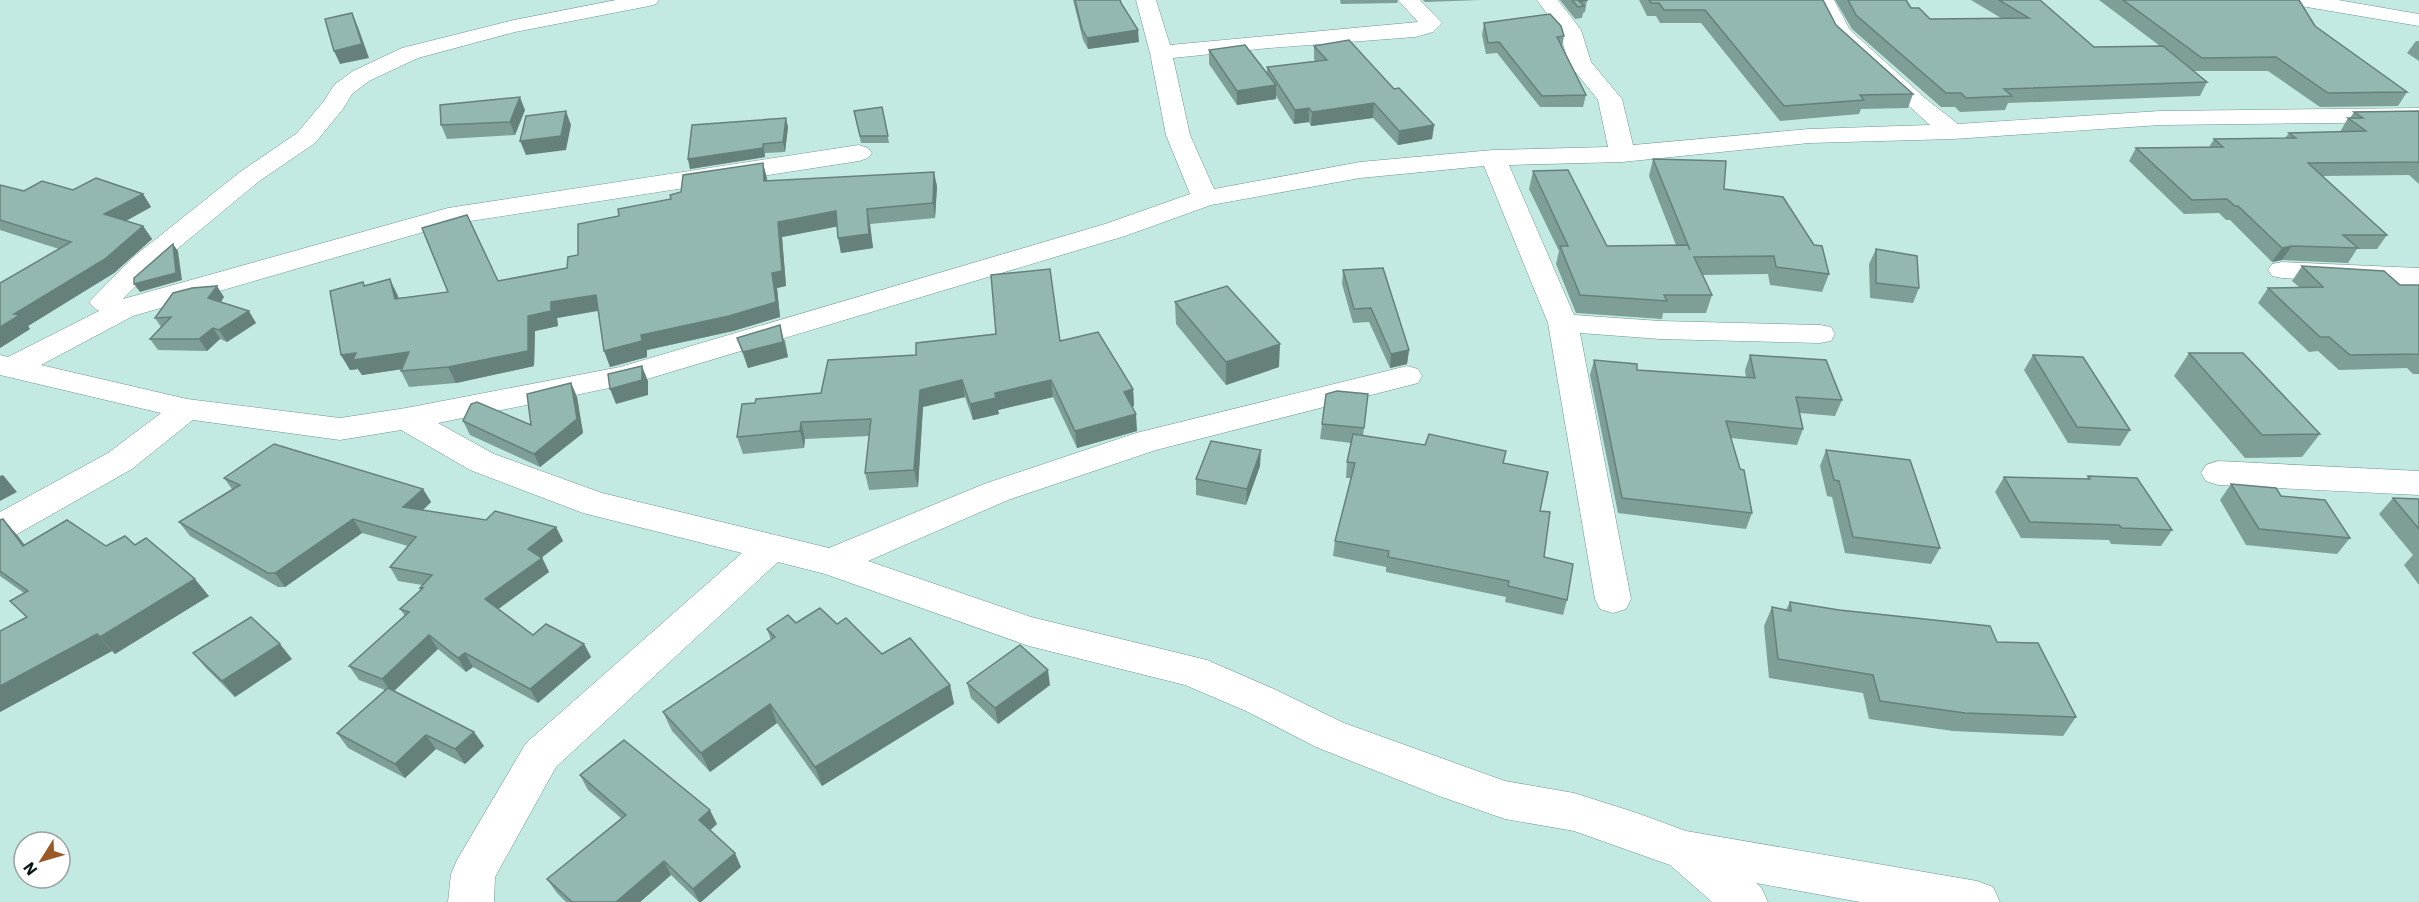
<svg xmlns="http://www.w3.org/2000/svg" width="2419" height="902" font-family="'IBM Plex Sans',sans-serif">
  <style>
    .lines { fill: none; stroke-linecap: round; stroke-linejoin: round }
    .street-casing { stroke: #6f958e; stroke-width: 1 }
    .street { fill: #fff; fill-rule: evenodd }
    .wall { fill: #7e9e98 }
    .shaded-wall { fill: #66817c }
    .building { fill: #92b8b1; stroke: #66817c; stroke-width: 1.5 }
  </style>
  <rect width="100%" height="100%" fill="#c2eae3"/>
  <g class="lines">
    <g class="street-casing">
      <g id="street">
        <polygon points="616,0 659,0 656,4 649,6 515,32 418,58 369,81 352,94 343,109 315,143 258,182 152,270 123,299 448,208 859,145 868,148 872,153 868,158 859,161 451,224 133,316 41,365 187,399 340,418 406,408 620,367 1105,224 1190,194 1166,135 1150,53 1136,0 1156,0 1170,45 1418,22 1398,0 1420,0 1442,23 1433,32 1415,37 1269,48 1173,58 1190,135 1214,189 1360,162 1493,150 1608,147 1598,100 1569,64 1559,31 1537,0 1558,0 1581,30 1591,62 1622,99 1633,145 1809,129 1930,125 1833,38 1814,0 1834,0 1850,30 1925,98 1958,124 2160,111 2419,108 2419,122 2160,125 1953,139 1809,143 1622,162 1509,165 1574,315 1660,321 1820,325 1831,327 1835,334 1831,341 1820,343 1660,339 1580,333 1631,599 1626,609 1613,613 1600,609 1595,599 1548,323 1484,166 1360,178 1211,205 1125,236 634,383 438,423 494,454 602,493 829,548 984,484 1136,433 1407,366 1418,369 1422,376 1418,383 1156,450 1008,500 868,561 1031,617 1207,660 1274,689 1344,723 1505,781 1574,793 1637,813 1686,831 1977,881 1993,887 2000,902 1860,902 1756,883 1761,887 1768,902 1712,902 1670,865 1574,831 1505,819 1439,796 1316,747 1246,711 1185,685 1029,646 825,574 778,562 556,767 495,877 494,902 448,902 451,874 457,860 526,743 742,553 583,513 470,470 401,430 340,440 193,420 132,469 12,537 0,541 0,512 108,453 161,413 0,375 0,355 8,357 99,311 94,308 89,302 132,258 240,172 297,133 324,101 334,85 353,71 402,48 514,20"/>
        <polygon points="2291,0 2338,0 2419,14 2419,26 2301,6 2294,4"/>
        <polygon points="2282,262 2419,268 2419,286 2282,278 2272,276 2268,270 2272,264"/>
        <polygon points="2218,461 2419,471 2419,495 2218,485 2206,481 2201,473 2206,465"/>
      </g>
    </g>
    <use href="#street" class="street"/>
  </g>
  <g class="wall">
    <polygon points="1073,0 1120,0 1139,42 1088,49 1083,40"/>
    <polygon points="1340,0 1398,0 1397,3 1341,4"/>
    <polygon points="1423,0 1481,0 1425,2"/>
    <polygon points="1560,0 1587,0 1585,12 1583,13 1582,18 1575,19"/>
    <polygon points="1639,0 1823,0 1836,25 1913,94 1908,108 1861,109 1859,114 1780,121 1701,23 1660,23 1656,16 1647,16"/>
    <polygon points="1835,0 1906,0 1911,8 1930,19 2001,18 1971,0 2040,0 2094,47 2160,46 2099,0 2299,0 2315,26 2407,92 2398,106 2320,107 2268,71 2194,71 2207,82 2200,96 2008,103 2005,110 1960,112 1955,107 1941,107 1852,29"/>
    <polygon points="1484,23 1564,36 1562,47 1586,95 1583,107 1540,107 1497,53 1486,54 1482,35"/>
    <polygon points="2416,41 2419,41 2419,61 2407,53"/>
    <polygon points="1314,46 1394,89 1434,125 1432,139 1398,145 1373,118 1311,126 1309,122 1294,124 1276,96 1276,99 1237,105 1209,64 1209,50 1267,72 1267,67 1315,61 1314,59"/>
    <polygon points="882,107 889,143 861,143 854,111"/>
    <polygon points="525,110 515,135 447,139 441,125"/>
    <polygon points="2419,111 2419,184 2409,175 2323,176 2387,235 2377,249 2357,249 2348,263 2282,260 2272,262 2230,220 2226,220 2219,213 2184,214 2129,161 2136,148 2209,147 2214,139 2285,138 2289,133 2340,132 2348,118 2350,118 2354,112"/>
    <polygon points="788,127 785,152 765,153 765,157 690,169 688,159"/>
    <polygon points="1653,159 1724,189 1829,274 1822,292 1770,285 1768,274 1702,275 1712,295 1706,313 1663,313 1662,319 1576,313 1556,264 1559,251 1529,189 1533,171 1607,246 1676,245 1649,176"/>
    <polygon points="767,178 767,181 937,186 935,218 870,224 873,248 841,253 837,226 782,237 786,286 777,288 780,317 733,331 647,350 647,357 610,367 598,311 557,318 558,326 535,331 534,366 456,383 409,387 401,371 402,369 362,375 358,369 350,370 341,355 363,282 365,286 397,294 399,298 448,292 498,281 567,268 578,255 619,216 671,199"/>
    <polygon points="0,185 24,191 73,190 143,194 151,207 126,221 143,226 152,239 114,273 28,326 30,329 0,348 0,283 59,249 0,230"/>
    <polygon points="1876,249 1919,288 1913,303 1870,298 1869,264"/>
    <polygon points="2302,266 2400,285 2419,285 2419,374 2413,374 2407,368 2339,370 2318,351 2309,352 2258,303 2268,288 2299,287 2292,281"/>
    <polygon points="1343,270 1409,350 1407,364 1390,368 1369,322 1353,323 1342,284"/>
    <polygon points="224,297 221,302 256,323 227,342 220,339 207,351 158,350 150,339 161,327 155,318"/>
    <polygon points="1175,302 1279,367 1226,385 1176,324"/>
    <polygon points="737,338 785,340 788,357 748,368"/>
    <polygon points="1060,341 1133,389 1134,406 1132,407 1137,431 1077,448 1053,397 998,410 999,414 973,420 965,397 923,407 918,487 869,490 865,473 869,436 805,439 804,448 743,454 737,437 821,393 916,355"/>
    <polygon points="2189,353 2320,434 2302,457 2245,458 2174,376"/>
    <polygon points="1750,355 1842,400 1835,416 1800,413 1803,429 1797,445 1731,438 1752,513 1746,529 1618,513 1590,375 1594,360 1637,370 1746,378 1745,370"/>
    <polygon points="2033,355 2130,430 2120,446 2068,443 2024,370"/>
    <polygon points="571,383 577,397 583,433 540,467 470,435 463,421 531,425"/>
    <polygon points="1368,394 1363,436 1503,463 1540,511 1544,557 1567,600 1563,615 1505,602 1506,597 1386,572 1386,567 1333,556 1335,541 1351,478 1346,478 1347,462 1351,443 1320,439 1322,424"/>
    <polygon points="1826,450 1940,548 1931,564 1845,553 1832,497 1827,496 1820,466"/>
    <polygon points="1260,466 1246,505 1196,495 1196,479"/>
    <polygon points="2088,476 2172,530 2161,546 2111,544 2109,540 2021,538 1995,492 2004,477 2087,479"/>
    <polygon points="224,478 423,489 431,502 423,510 486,520 556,527 563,541 542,557 549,572 498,609 533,635 584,644 591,657 538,703 473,667 466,672 438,649 394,691 474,732 484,746 465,764 436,749 405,778 348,748 337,733 385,690 359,680 349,666 405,616 400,609 421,590 420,588 422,585 398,581 390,567 408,546 362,533 285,587 278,587 190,536 179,522 232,489"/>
    <polygon points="2231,484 2281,496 2350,538 2337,554 2246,545 2220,500"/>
    <polygon points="2393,498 2419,499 2419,585 2404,565 2413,555 2379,514"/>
    <polygon points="3,519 24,545 106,546 135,545 209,596 115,654 112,651 0,712 0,631 26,617 10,601 24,593 0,576 0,520"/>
    <polygon points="1790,602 1997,642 2076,717 2063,736 1953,731 1869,719 1863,693 1769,678 1764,626 1772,607 1786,610"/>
    <polygon points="796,623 837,624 882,654 950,685 954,704 822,786 777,723 710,772 672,731 663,712 771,640 767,629"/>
    <polygon points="193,653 292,659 235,697 206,668"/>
    <polygon points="967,683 1050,685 998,724 971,698"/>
    <polygon points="580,775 717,824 710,830 741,867 701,902 699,902 671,875 640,902 566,902 557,893 547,879 621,818 588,790"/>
  </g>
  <g class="shaded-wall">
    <polygon points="352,13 358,27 369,58 340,64 334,51"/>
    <polygon points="1138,30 1139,42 1088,49 1087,38"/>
    <polygon points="1276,85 1276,99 1237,105 1237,91"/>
    <polygon points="520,97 525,110 515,135 510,122"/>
    <polygon points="1374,103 1373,118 1311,126 1312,112"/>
    <polygon points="1309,108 1309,122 1294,124 1295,110"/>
    <polygon points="566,111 571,125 566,150 526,155 520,141"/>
    <polygon points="786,118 788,127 785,152 783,142"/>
    <polygon points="1434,125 1432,139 1398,145 1399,131"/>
    <polygon points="763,144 765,157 690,169 688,159"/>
    <polygon points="763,163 767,178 768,196 764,181"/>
    <polygon points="934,172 937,186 935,218 933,203"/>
    <polygon points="143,194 151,207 113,228 104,214"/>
    <polygon points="867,209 870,224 873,248 841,253 838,238"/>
    <polygon points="836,211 840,226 782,237 786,286 777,288 780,317 733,331 647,350 647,357 610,367 604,351 641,335 772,273 778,222"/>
    <polygon points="143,226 152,239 114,273 28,326 30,329 0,348 0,327 14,314"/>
    <polygon points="173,244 178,251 182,280 140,292 134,284"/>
    <polygon points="2292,246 2282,260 2272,262 2282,248"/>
    <polygon points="390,279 397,294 403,314 395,299"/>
    <polygon points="217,286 224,297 216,309 208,298"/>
    <polygon points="596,295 601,310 557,318 558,326 535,331 534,366 456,383 448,367 528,316 551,302"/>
    <polygon points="249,311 256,323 227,342 219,330"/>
    <polygon points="780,325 788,357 748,368 743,352"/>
    <polygon points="213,328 220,339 207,351 199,339"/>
    <polygon points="1280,344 1279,367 1226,385 1226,362"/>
    <polygon points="1409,350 1407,364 1390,368 1391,354"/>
    <polygon points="409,352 417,367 362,375 358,369 350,370 341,355 356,353"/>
    <polygon points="642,366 648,381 648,395 616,404 610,389"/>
    <polygon points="962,380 965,397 923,407 918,487 914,470 920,390"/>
    <polygon points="1051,380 1053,397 998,410 999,414 973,420 970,404 995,393"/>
    <polygon points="571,383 577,397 583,433 540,467 534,454"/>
    <polygon points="1133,389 1134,406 1125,409 1124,392"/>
    <polygon points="1136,414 1137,431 1077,448 1075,431"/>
    <polygon points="801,422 805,439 804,448 800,431"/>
    <polygon points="1261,450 1260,466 1246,505 1247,489"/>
    <polygon points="3,475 17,492 0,501 0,476"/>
    <polygon points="423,489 431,502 411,521 403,507"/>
    <polygon points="3,519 18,536 38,563 23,546"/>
    <polygon points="353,519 362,533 285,587 275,573"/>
    <polygon points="556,527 563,541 536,562 542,558 549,572 493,613 485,599 528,549"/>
    <polygon points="195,579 209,596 115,654 100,637"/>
    <polygon points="97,634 112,651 0,712 0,686"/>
    <polygon points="429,635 438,649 392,693 382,679"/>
    <polygon points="280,644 292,659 235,697 222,681"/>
    <polygon points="584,644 591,657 538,703 530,689"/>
    <polygon points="465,653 473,667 466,672 458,658"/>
    <polygon points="1048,670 1050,685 998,724 995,708"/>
    <polygon points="950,685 954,704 822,786 815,767"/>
    <polygon points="770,704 777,723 710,772 701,753"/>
    <polygon points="474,732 484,746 465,764 455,749"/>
    <polygon points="426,735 436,749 405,778 395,764"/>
    <polygon points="710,810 717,824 706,834 699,820"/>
    <polygon points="735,853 741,867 701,902 699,902 693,889"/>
    <polygon points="664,861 671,875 640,902 616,902"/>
  </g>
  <g class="building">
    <polygon points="1075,0 1120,0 1121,3 1138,30 1087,38 1082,29"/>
    <polygon points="1572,0 1588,0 1579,1 1584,6 1578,7"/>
    <polygon points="1649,0 1823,0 1836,25 1913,94 1860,95 1864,100 1784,106 1705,10 1664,10 1659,3 1651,3"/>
    <polygon points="1848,0 1906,0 1911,8 1919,8 1930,19 2029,18 1999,0 2040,0 2094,47 2163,46 2207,82 2004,89 2012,96 1966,98 1961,93 1946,93 1856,15"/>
    <polygon points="2123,0 2299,0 2315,26 2407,92 2328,93 2276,57 2202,58"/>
    <polygon points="352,13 362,44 334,51 325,19"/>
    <polygon points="1550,14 1561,26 1564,36 1557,37 1586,95 1542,96 1499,42 1488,43 1484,23"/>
    <polygon points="1349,40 1394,89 1399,88 1434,125 1399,131 1374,103 1312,112 1309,108 1295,110 1267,67 1327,60 1314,46"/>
    <polygon points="1245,45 1276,85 1237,91 1209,50"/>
    <polygon points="520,97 510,122 441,125 440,105"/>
    <polygon points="882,107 888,136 860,136 854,111"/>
    <polygon points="566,111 561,136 520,141 526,116"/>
    <polygon points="2419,111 2419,162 2308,163 2387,235 2343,235 2358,248 2292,246 2282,248 2238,206 2235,206 2227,199 2192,200 2136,148 2223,147 2214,139 2296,138 2289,133 2366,131 2348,118 2363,118 2354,112"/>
    <polygon points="786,118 783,142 763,144 763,148 688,159 692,125"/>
    <polygon points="1653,159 1726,161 1724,189 1783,197 1814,245 1822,246 1829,274 1776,267 1774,256 1694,257 1712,295 1664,295 1667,301 1580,295 1560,246 1568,246 1533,171 1568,170 1607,246 1688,245 1690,250"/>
    <polygon points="763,163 764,181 934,172 933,203 867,209 869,234 838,238 836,211 778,222 782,271 772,273 776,302 729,316 641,335 642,341 604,351 596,295 551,302 551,311 528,316 528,351 448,367 401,371 409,352 353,360 356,353 341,355 330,291 363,282 364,286 390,279 395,299 448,292 422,228 467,215 498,281 567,268 568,257 578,255 578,224 619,216 618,209 671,199 670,195 681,192 683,175"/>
    <polygon points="96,178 143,194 104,214 143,226 105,259 14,314 20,315 0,327 0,283 71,242 0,220 0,185 24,191 42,181 73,190"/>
    <polygon points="173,244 176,273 134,284 134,278"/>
    <polygon points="1876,249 1917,256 1919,288 1876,283"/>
    <polygon points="2302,266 2384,271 2400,285 2419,285 2419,354 2350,355 2329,337 2320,337 2268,288 2323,287"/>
    <polygon points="1383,268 1409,350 1391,354 1371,308 1354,309 1343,270"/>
    <polygon points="1050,269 1060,341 1098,332 1133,389 1124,392 1136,414 1075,431 1051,380 995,393 996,398 970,404 962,380 920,390 914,470 865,473 871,419 801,422 800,431 737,437 742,404 755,403 756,399 821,393 828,360 916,355 916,343 996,334 991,275"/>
    <polygon points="217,286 208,298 249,311 219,330 213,328 199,339 150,339 171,317 155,318 173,293 192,288"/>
    <polygon points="1227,286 1280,344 1226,362 1175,302"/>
    <polygon points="780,325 783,342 743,352 737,338"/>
    <polygon points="2189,353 2243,353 2320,434 2262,435"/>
    <polygon points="1750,355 1826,360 1842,400 1796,397 1803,429 1726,421 1740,469 1744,470 1752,513 1622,498 1594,360 1637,364 1637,370 1755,378"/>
    <polygon points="2033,355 2083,357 2130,430 2077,427"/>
    <polygon points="642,366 642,380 610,389 608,374"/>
    <polygon points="571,383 577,419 534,454 463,421 471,404 477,402 531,425 527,394"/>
    <polygon points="1337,391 1368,394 1364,428 1322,424 1326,394"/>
    <polygon points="1353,434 1425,445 1429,434 1506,451 1503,463 1548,472 1540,511 1550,512 1544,557 1573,564 1567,600 1508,586 1509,581 1388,557 1389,551 1335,541 1355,463 1347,462"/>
    <polygon points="1211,441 1261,450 1247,489 1196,479"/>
    <polygon points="274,444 423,489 403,507 486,520 495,511 556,527 528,549 542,558 485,599 533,635 546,624 584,644 530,689 465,653 458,658 429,635 382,679 349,666 409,612 400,609 423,588 420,588 432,575 390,567 416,537 353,519 275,573 268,573 179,522 240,485 224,478"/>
    <polygon points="1826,450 1910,460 1940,548 1853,537 1839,481 1834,480"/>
    <polygon points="2088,476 2137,478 2172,530 2122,528 2119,525 2030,522 2004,477 2090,479"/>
    <polygon points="2231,484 2276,488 2281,496 2325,500 2350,538 2259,529"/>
    <polygon points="2393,498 2419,499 2419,529"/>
    <polygon points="3,519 23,546 67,520 106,546 125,536 135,545 146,538 195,579 100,637 97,634 0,686 0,631 27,617 10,601 28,591 0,571 0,520"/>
    <polygon points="1790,602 1839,610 1990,626 1997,642 2038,643 2076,717 1965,713 1880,701 1873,675 1778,659 1772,607 1791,611"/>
    <polygon points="820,608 837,624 846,618 882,654 910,638 950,685 815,767 770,704 701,753 663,712 775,637 767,629 788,615 796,623"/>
    <polygon points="251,617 280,644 222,681 193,653"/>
    <polygon points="1020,645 1048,670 995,708 967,683"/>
    <polygon points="388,688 474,732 455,749 426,735 395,764 337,733"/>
    <polygon points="624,740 710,810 699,820 735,853 693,889 664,861 616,902 572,902 547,879 626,815 580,775"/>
  </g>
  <g transform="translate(42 860) rotate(233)"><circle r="28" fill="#ffffff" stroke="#9ba1a0" stroke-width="1.5"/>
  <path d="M0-4.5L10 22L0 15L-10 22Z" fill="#9a5926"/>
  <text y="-9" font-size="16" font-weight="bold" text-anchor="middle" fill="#061512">N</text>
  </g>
</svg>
